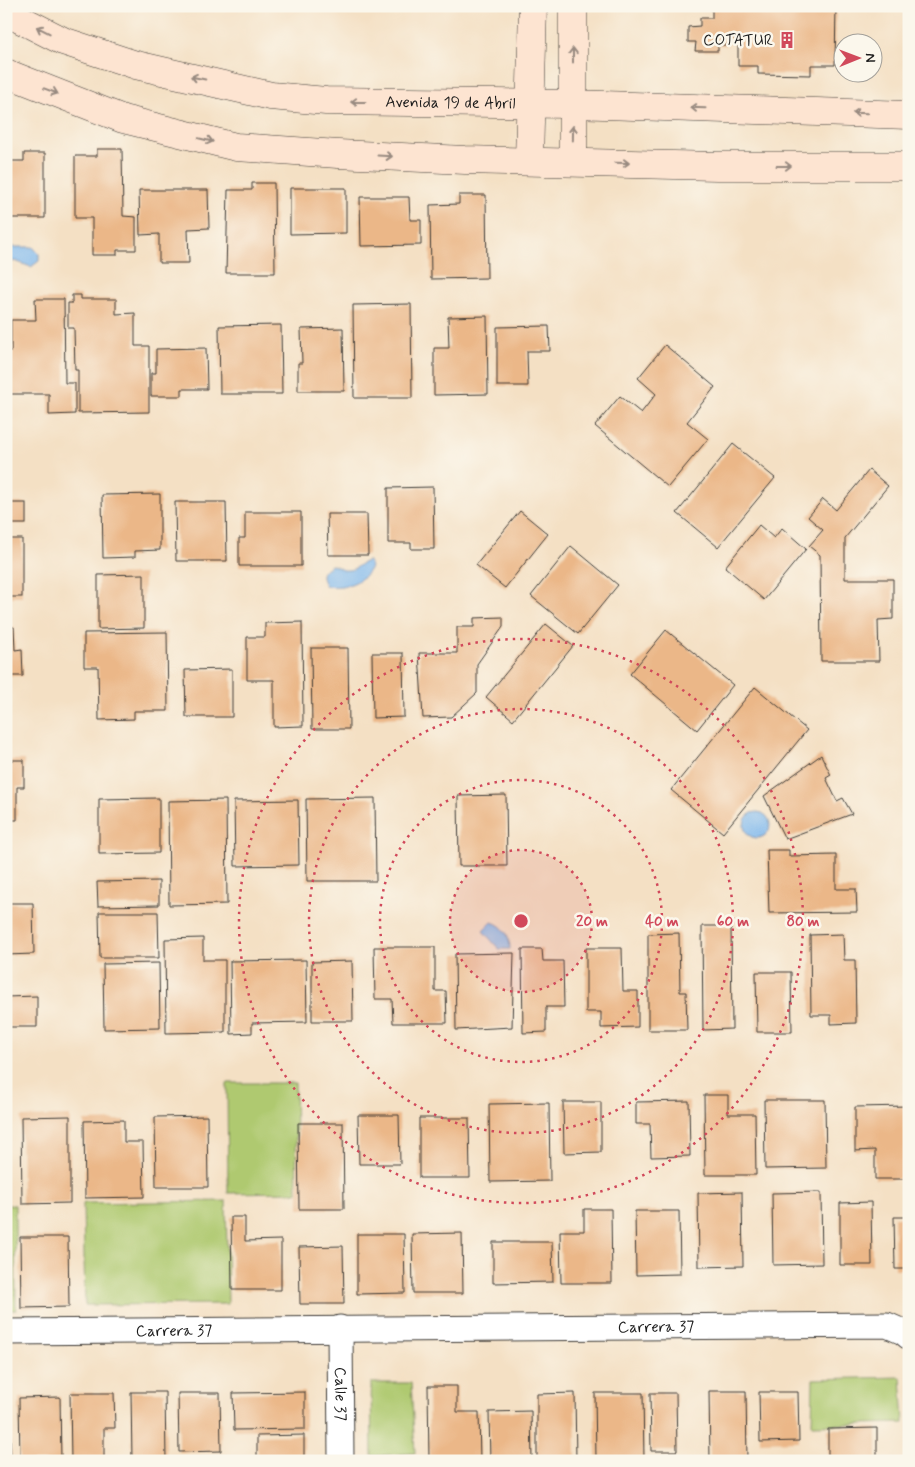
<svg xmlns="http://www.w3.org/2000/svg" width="915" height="1467" font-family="Mynerve,sans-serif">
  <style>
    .green { fill: #afc96f; stroke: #667246 }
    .water { fill: #7ab5ec; stroke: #4b6884 }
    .building { fill: #ebb788 }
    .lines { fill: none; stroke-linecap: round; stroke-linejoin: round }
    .minor-casing { stroke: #3c3935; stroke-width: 27 }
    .secondary-casing { stroke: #3c3935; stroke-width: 29 }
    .minor { stroke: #fff; stroke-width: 25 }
    .secondary { stroke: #fde4d1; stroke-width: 28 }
    .oneway { stroke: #988a80 }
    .ring { fill: none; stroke: #d1495b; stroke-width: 2.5; stroke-dasharray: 2.5 5 }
    .labels { text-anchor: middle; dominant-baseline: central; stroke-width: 5; stroke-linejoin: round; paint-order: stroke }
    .poi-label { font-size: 16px; fill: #1c1c1c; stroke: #fbf7ec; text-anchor: end }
    .street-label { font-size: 16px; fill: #1c1c1c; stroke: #fbf7ec }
    .centre { fill: #d1495b; stroke: #fbf7ec; stroke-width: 2.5 }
    .ring-label { font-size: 15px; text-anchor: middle; font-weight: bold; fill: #d1495b; stroke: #fbf7ec; stroke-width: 5; stroke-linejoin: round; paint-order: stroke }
  </style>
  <rect width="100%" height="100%" fill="#fbf7ec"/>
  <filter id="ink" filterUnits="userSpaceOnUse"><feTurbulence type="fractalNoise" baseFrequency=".02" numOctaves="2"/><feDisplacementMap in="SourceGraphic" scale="10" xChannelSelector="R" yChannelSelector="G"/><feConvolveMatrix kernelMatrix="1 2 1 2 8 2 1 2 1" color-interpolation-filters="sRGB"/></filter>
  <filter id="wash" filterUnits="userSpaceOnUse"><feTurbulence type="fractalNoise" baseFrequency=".0096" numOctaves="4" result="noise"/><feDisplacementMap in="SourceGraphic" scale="20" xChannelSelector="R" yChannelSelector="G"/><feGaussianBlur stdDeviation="1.12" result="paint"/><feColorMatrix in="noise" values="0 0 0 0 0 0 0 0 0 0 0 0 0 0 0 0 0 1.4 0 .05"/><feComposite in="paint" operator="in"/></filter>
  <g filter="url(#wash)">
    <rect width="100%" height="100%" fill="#f4e0c4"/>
    <g class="green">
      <polygon points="227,1083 295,1083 297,1192 228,1193"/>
      <polygon points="226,1201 228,1304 85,1305 83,1203"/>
      <polygon points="15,1205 16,1310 6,1310 6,1205"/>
      <polygon points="901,1377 904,1423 812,1425 813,1379"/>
      <polygon points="371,1383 411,1383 415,1453 372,1456"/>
    </g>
    <g class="water">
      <polygon points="6,247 33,247 39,254 39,261 31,267 15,261 6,264"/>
      <path d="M368,561L371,567C362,584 344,588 326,586C319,576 321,570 332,565C338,566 341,571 348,570C357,570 360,562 368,561Z"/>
      <circle cx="757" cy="825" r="13"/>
      <path d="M492,922C505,926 510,937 510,949H499L483,931Z"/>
    </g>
    <g id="blocks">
      <g class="building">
        <polygon points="723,6 836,6 835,65 811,65 811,75 758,74 758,66 738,66 738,38 729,38 728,45 718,45 718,51 695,51 696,42 688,42 688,27 700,26 700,18 712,18 712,8 723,8"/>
        <polygon points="97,149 122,149 123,216 136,217 136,250 117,250 117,255 92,255 92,218 75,218 75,156 97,156"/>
        <polygon points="24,153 45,153 45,218 6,218 6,161 24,161"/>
        <polygon points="252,183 274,183 275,273 226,273 228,190 252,190"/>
        <polygon points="290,188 346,188 346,233 290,234"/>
        <polygon points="139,190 208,190 209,228 188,229 189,263 159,263 159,234 140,235"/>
        <polygon points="459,195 486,195 487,278 431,279 430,205 459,204"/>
        <polygon points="360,197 409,197 410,220 421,220 421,245 361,246"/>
        <polygon points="72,295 81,295 81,299 116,299 116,314 135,313 135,346 149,346 149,412 78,413 78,370 75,370 74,328 68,328 68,303 72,303"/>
        <polygon points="35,299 64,299 65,383 75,383 75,414 49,415 49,394 6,394 6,351 11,351 11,320 36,320"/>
        <polygon points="411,304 412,398 354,398 353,305"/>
        <polygon points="487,316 488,394 434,395 434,348 449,348 448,317"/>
        <polygon points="281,325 282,394 220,394 219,326"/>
        <polygon points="549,326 550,351 527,351 528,386 497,386 497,327"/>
        <polygon points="343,328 344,391 298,391 298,363 302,363 301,329"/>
        <polygon points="665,345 715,387 687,422 708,439 668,487 595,426 620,396 641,413 656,394 638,378"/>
        <polygon points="206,348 207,389 182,389 182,396 151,396 151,373 156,373 156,349"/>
        <polygon points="733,444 775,478 718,547 677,513"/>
        <polygon points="869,470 888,486 845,538 845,579 893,579 893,619 878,620 879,661 821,661 820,555 809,546 823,530 808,517 823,499 836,510"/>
        <polygon points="433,487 434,549 411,549 411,543 388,543 388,488"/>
        <polygon points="160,494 160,550 135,551 135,557 103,558 102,495"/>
        <polygon points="175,502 226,502 227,561 176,561"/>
        <rect x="6" y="503" width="20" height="21"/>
        <polygon points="520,511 548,534 505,588 476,565"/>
        <polygon points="245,512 301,512 301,566 239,566 239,538 245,538"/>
        <polygon points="327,514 367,514 368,555 328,555"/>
        <polygon points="759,525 774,538 782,528 806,549 764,600 725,567"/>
        <rect x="6" y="539" width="16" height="58"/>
        <polygon points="571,546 618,585 578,634 531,596"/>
        <polygon points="144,574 144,628 98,629 98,575"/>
        <polygon points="503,617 503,627 477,664 477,693 451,717 423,718 419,653 457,653 457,627 474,627 474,618"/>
        <polygon points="302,622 303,726 274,727 274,680 247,680 247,637 265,637 265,623"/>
        <polygon points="546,624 573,646 513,720 486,697"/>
        <polygon points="6,627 14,627 15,650 22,649 23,676 6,676"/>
        <polygon points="666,630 733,685 697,730 630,674"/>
        <polygon points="167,632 168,711 134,711 134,719 99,720 98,667 84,667 84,633"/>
        <polygon points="311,648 348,648 349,729 312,729"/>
        <polygon points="372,653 403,653 404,717 373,718"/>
        <polygon points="232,669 232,717 186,717 185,670"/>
        <polygon points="755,687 807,730 723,833 671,790"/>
        <polygon points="821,755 831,775 826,778 837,801 843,798 852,814 785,839 764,796"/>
        <polygon points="6,760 24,760 24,787 17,787 17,820 6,820"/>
        <polygon points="506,795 507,866 459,866 458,796"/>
        <polygon points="159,798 159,853 99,854 99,799"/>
        <polygon points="375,798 376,881 307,881 306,799"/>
        <polygon points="226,800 227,904 169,905 168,801"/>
        <polygon points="298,800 299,865 235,866 234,801"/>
        <polygon points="6,827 8,827 9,890 6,890"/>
        <polygon points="767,850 789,850 789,856 836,855 836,889 856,889 857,912 769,913"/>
        <polygon points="159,881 159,905 98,906 97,882"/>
        <polygon points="6,903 33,903 34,954 6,955"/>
        <polygon points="99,912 158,912 159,958 100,958"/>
        <polygon points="702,926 731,926 732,1029 703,1030"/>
        <polygon points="679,933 680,992 686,992 687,1030 648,1030 648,934"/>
        <polygon points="843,934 844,960 855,960 856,1023 831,1024 831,1015 811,1015 810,935"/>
        <polygon points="203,938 203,960 225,960 225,1032 166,1033 165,939"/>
        <polygon points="374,947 435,947 435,991 446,991 447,1023 393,1023 392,999 375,999"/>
        <polygon points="586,948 622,948 623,991 638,991 638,1027 601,1028 601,1012 586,1012"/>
        <polygon points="522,949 542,949 543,961 563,961 564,1007 546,1007 546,1032 523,1033"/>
        <polygon points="514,953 512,1027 456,1030 455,954"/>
        <polygon points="306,960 307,1022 252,1023 252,1033 231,1034 230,961"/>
        <polygon points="352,961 353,1021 312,1021 312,962"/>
        <polygon points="159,963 160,1028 104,1029 103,964"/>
        <polygon points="756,972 791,972 792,1032 757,1032"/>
        <polygon points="37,996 37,1027 6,1027 6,997"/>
        <polygon points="704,1095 728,1095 728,1114 755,1114 756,1175 705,1175"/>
        <polygon points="764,1100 825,1100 826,1168 765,1169"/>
        <polygon points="689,1101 690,1156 651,1157 650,1124 636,1124 636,1102"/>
        <polygon points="563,1102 601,1102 601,1152 564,1153"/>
        <polygon points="549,1103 550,1181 490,1182 489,1104"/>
        <polygon points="909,1106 909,1179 875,1179 875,1150 855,1151 855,1107"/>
        <polygon points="358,1115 399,1115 400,1164 359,1164"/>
        <polygon points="70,1116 70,1203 22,1204 21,1117"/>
        <polygon points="207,1116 208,1187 156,1187 155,1117"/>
        <polygon points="419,1118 469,1118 470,1178 419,1178"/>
        <polygon points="124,1120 124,1142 143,1142 144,1197 85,1198 84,1121"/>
        <polygon points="298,1123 343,1123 344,1209 299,1209"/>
        <polygon points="742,1192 743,1266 699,1267 698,1193"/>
        <polygon points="821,1192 822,1264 773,1265 772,1193"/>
        <polygon points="871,1202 872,1265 840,1265 840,1203"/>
        <polygon points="584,1209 611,1209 612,1283 561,1283 560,1231 584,1231"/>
        <polygon points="635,1211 679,1211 680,1274 636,1275"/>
        <polygon points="231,1217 245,1217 245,1241 281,1240 281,1290 232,1290"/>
        <polygon points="894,1217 909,1217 909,1269 895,1269"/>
        <polygon points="462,1233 463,1293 413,1293 412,1234"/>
        <polygon points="357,1234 404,1234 405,1293 357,1294"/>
        <polygon points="20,1237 68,1237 69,1307 21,1308"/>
        <polygon points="493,1242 552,1242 553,1282 493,1283"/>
        <polygon points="343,1246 344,1304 300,1304 299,1247"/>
        <polygon points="428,1386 457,1386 457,1412 479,1412 480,1461 429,1461"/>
        <polygon points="709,1391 746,1391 747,1461 710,1461"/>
        <polygon points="131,1392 165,1392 166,1461 132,1461"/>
        <polygon points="305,1392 305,1429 234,1430 233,1393"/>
        <polygon points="759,1392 798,1392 799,1441 760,1442"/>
        <polygon points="70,1393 114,1393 115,1428 104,1428 104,1461 71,1461"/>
        <polygon points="178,1393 220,1393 221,1451 179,1452"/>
        <polygon points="575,1393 576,1461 537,1461 537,1394"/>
        <polygon points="595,1393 643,1393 644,1461 596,1459"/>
        <polygon points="650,1393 676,1393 677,1451 651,1451"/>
        <polygon points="60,1397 61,1461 20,1461 19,1398"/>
        <polygon points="531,1411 532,1461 490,1461 489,1412"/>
        <polygon points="6,1428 10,1428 11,1461 6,1461"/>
        <polygon points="877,1428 877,1461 828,1461 828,1429"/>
        <polygon points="304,1435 304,1461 257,1461 257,1436"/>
      </g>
    </g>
  </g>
  <g filter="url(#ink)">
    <use href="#blocks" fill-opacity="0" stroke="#3c3935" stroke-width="1"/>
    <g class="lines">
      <g class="minor-casing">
        <g id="minor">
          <path id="s1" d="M340,1328L341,1461"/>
          <path id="s2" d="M6,1332L887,1325L903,1332L909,1337"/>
        </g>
      </g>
      <g class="secondary-casing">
        <g id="secondary">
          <path id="s3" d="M6,12L63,41L136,65L271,96L326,101L573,104L909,115"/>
          <polyline points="6,73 123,119 236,147 338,154 465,160 717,166 909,166"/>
          <polyline points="529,161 533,6"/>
          <polyline points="573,162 573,6"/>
        </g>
      </g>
      <use href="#minor" class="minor"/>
      <use href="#secondary" class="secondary"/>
    </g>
    <defs><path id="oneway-shaft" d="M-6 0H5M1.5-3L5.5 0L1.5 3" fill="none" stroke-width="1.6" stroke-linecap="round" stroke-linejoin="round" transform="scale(1.25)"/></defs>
    <g class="oneway">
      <use href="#oneway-shaft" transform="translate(43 30) rotate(-153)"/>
      <use href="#oneway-shaft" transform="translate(573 55) rotate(-90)"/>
      <use href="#oneway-shaft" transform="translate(198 78) rotate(-168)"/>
      <use href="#oneway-shaft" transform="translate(51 91) rotate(21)"/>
      <use href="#oneway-shaft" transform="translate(358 102) rotate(-180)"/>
      <use href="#oneway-shaft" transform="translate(698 108) rotate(-178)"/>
      <use href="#oneway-shaft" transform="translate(860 113) rotate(-178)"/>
      <use href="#oneway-shaft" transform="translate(573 133) rotate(-89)"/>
      <use href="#oneway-shaft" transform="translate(206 140) rotate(13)"/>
      <use href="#oneway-shaft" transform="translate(385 156) rotate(3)"/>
      <use href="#oneway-shaft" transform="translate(622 163) rotate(1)"/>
      <use href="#oneway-shaft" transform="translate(784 166)"/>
    </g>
  </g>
  <circle cx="521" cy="921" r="71" fill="#d1495b" fill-opacity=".12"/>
  <g class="ring">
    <circle cx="521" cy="921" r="71"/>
    <circle cx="521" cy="921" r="141"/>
    <circle cx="521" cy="921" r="212"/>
    <circle cx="521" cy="921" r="282"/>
  </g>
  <defs>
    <g id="building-bare" transform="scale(1.35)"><path d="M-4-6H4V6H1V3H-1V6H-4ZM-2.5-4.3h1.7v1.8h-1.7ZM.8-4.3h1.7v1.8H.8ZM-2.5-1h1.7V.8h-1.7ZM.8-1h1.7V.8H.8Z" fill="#d1495b" stroke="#fbf7ec" stroke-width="2.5" paint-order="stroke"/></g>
  </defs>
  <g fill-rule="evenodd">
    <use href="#building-bare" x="787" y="40"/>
  </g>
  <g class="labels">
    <g class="poi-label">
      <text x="773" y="40">COTATUR</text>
    </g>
    <g class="street-label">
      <text stroke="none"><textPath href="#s3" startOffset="459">Avenida 19 de Abril</textPath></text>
      <text stroke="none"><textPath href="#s2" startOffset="650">Carrera 37</textPath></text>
      <text stroke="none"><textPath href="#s2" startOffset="168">Carrera 37</textPath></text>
      <text stroke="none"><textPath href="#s1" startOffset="66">Calle 37</textPath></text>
    </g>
  </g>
  <circle cx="521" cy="921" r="8" class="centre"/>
  <g class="ring-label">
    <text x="592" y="926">20 m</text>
    <text x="662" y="926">40 m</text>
    <text x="733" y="926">60 m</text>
    <text x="803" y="926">80 m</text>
  </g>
  <rect width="915" height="1467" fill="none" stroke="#fbf7ec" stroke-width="25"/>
  <g transform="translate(858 58) rotate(89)"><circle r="24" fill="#fbf7ec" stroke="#a29f99"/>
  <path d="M0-4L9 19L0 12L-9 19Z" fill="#d1495b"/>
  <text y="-8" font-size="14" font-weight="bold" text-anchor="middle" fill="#1c1c1c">N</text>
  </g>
</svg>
